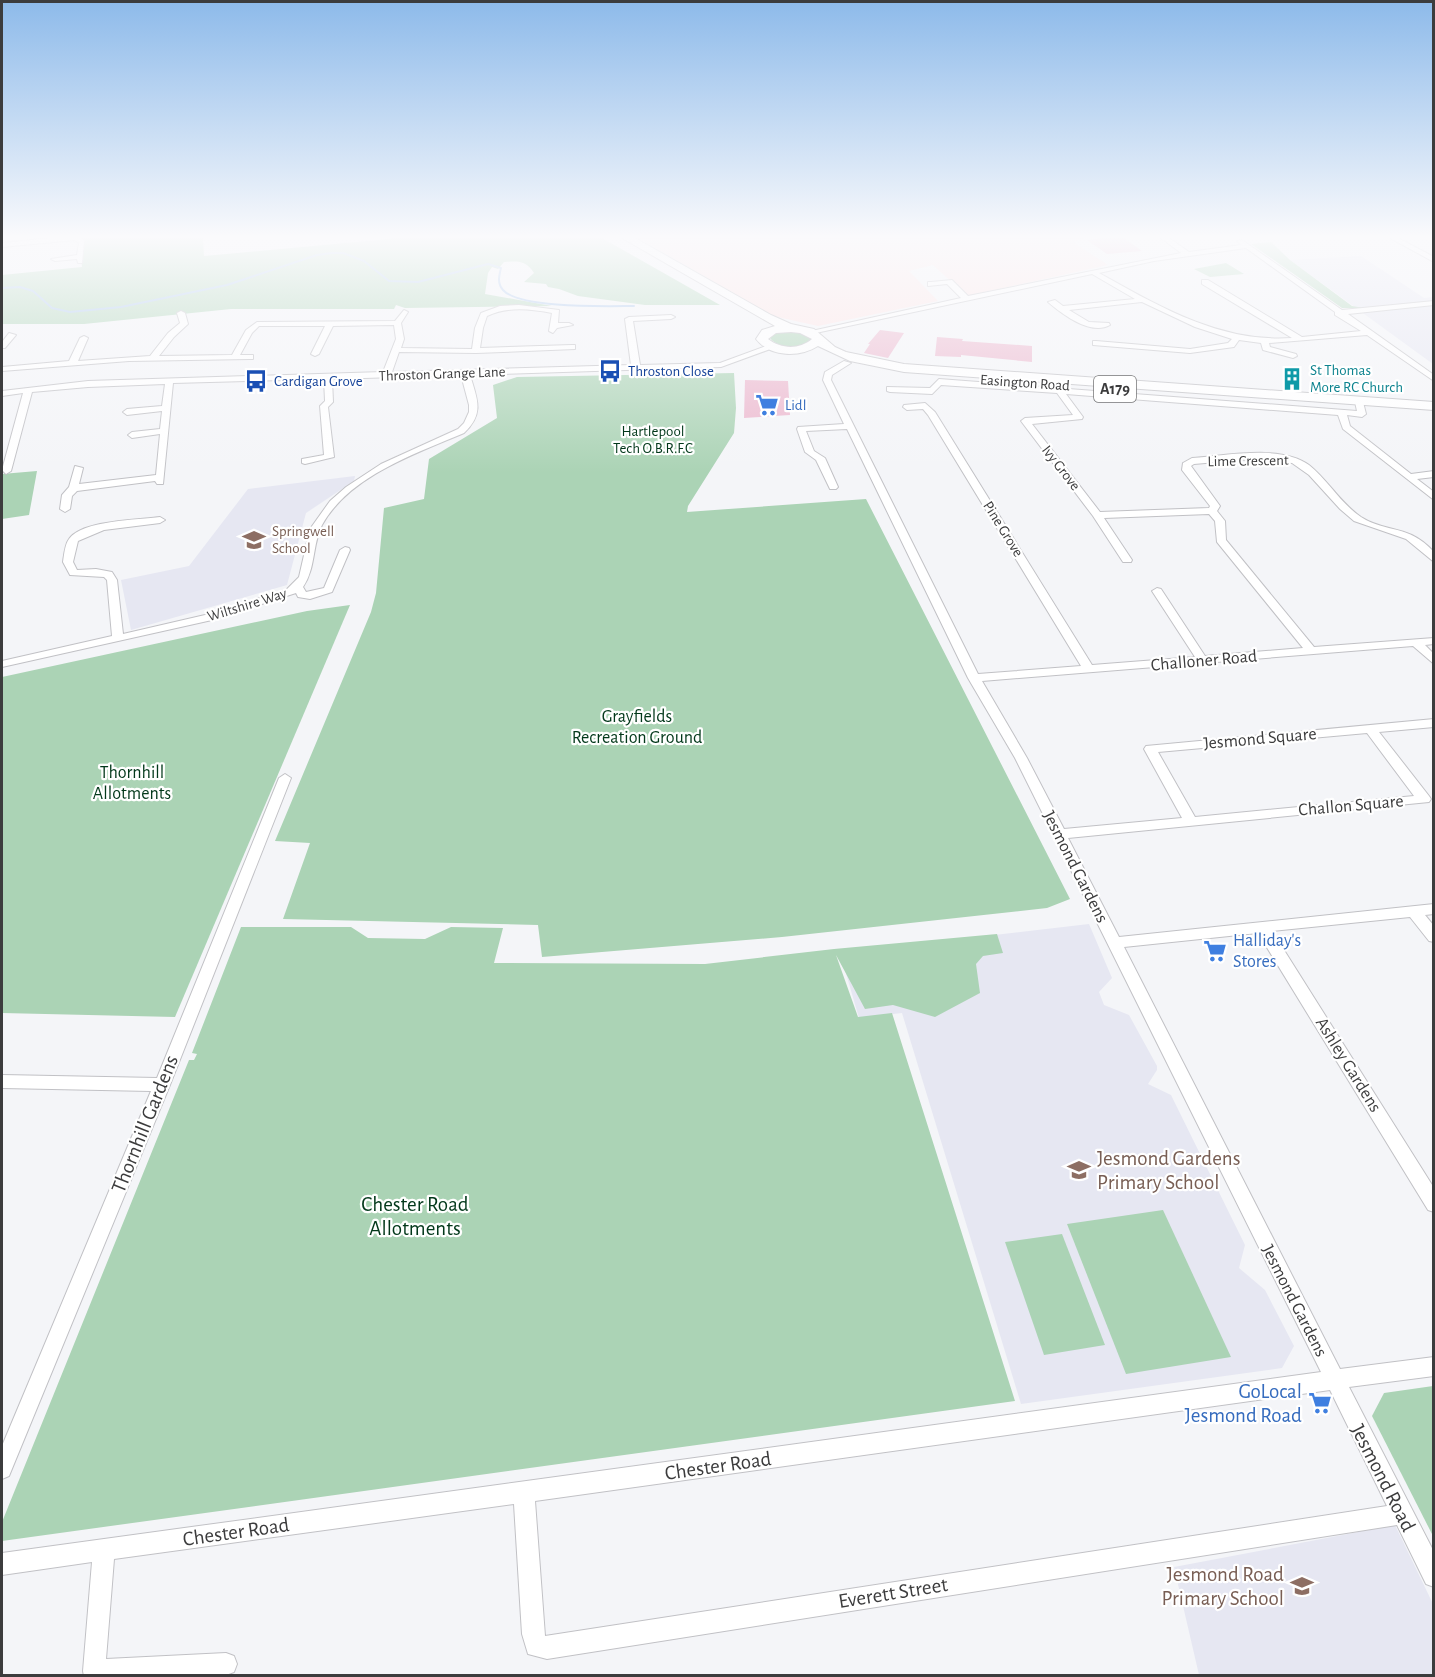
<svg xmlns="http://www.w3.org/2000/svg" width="1435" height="1677" font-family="'Alegreya Sans',sans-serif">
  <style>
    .built { fill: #e6e7f2 }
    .medical { fill: #ffe4e4 }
    .green { fill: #abd3b5 }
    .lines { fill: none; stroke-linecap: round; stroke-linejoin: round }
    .stream { stroke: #a5c4ec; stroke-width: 2 }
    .building { fill: #ecb8ce }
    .minor-casing { stroke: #c1c1c5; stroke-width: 2 }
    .highway-casing { stroke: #c1c1c5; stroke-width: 2 }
    .minor { fill: #fff; fill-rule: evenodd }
    .highway { fill: #fff; fill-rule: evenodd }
    .labels { text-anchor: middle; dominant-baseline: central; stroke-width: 4.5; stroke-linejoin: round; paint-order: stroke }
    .far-culture-label { font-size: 15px; fill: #0d838f; stroke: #fff; text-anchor: start }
    .far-transit-label { font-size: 15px; fill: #164399; stroke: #fff; text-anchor: start }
    .far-street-label { font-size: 15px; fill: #3c3c3d; stroke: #fff }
    .far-shop-label { font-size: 15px; fill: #366cbe; stroke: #fff; text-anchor: start }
    .far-park-label { font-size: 15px; fill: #02381a; stroke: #fff }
    .far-education-label { font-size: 15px; fill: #785e54; stroke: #fff; text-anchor: start }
    .shield { fill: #fff; stroke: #767677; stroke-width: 1.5 }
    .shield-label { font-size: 16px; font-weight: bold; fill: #3c3c3d }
    .street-label { font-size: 18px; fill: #3c3c3d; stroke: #fff }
    .park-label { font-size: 18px; fill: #02381a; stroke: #fff }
    .shop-label { font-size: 18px; fill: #366cbe; stroke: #fff; text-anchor: start }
    .near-street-label { font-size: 21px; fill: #3c3c3d; stroke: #fff }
    .near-education-label { font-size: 21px; fill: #785e54; stroke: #fff; text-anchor: start }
    .near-park-label { font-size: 21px; fill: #02381a; stroke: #fff }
    .near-shop-label { font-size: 21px; fill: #366cbe; stroke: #fff; text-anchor: end }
  </style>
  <rect width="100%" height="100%" fill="#f4f5f8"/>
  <g class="built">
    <polygon points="1361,256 1424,298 1433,297 1433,364 1290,260"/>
    <polygon points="355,476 354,481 306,513 287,585 131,630 121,580 189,566 248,489"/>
    <polygon points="1089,924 1112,978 1099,992 1104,1005 1129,1015 1157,1066 1157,1070 1148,1084 1171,1095 1245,1245 1239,1268 1265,1290 1294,1346 1282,1368 1021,1404 902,1013 859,1018 840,953"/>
    <polygon points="1395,1525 1433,1604 1433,1675 1199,1675 1174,1567"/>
  </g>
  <polygon class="medical" points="638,238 1084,238 1073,242 1108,265 967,296 933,265 909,271 938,301 818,326 773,316"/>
  <g class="green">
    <path d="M79,238H203L204,256L399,238H602L720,305H645L578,296L559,289L548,287L546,284L524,282L534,273C526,260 518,261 504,262L498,269L492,267L488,273L485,294L552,306L405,308L396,305L394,309H231L84,324H2V275L82,267Z"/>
    <polygon points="1271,242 1290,260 1352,306 1364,308 1342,308 1251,244"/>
    <polygon points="1226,263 1244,274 1210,277 1194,269"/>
    <path d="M780,331L801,332L812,339C804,350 779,350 770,338L773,334Z"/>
    <polygon points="734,373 736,408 734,433 688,506 687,512 866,499 1070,899 1047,908 782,937 542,957 538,925 283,919 310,843 275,841 371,612 376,593 384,508 424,499 429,459 497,418 493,385 517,377"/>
    <polygon points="37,471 29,515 2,519 2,474"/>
    <polygon points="350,605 175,1017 2,1013 2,677 307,611"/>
    <polygon points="241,927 351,927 368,938 425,939 451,927 503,928 494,963 705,964 834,949 997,934 1003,953 983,956 976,964 980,993 935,1017 893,1005 865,1009 836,955 858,1017 892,1013 1015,1401 2,1541 2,1522 189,1060 194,1060 197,1054 192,1053"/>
    <polygon points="1163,1210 1231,1357 1126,1374 1067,1224"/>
    <polygon points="1062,1234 1105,1345 1044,1355 1005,1242"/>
    <polygon points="1433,1386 1434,1386 1433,1536 1372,1416 1384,1393"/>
  </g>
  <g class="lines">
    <path class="stream" d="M2,288L20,287L33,291L52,308L70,312L121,307L227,285L317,255L331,253H343L364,261L389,281L418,282L488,264L501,268C499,276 497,283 503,290C520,309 608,306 634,306"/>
  </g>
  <g class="building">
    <polygon points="1103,238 1124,238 1142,251 1107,254 1087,240"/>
    <polygon points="880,330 904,333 888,358 864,353 870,344 868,344"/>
    <polygon points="937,337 963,339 962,341 1032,346 1032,362 961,355 961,357 935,356"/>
    <polygon points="745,380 788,381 790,415 744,418"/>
  </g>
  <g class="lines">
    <g class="minor-casing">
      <g id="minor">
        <polygon points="52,238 81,238 84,241 82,263 78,263 77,259 55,261 51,259 77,255 79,243 75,240 2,247 2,243"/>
        <path d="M1161,238H1169L1189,252L1241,245L1237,241L1242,240L1342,310L1434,301V305L1348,314L1434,375V381L1367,335L1269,343L1270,347L1296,354L1297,356L1293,358L1263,350L1261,343L1239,340L1234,347L1190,353L1093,345V341H1096L1190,349L1228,343L1232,339L1195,327L1142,302L1069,310L1089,322L1109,323L1110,325C1091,336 1062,314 1048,302L1055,300L1063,306L1135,299L1092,274L811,334L807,332L961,298L947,284L928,286V282H931L952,280L968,296L1181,253ZM1246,248L1335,312V315L1361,331L1302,337L1208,280H1202V284L1292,338C1221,343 1160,307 1099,273L1154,261Z"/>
        <polygon points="1390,238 1398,238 1434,257 1434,262"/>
        <path d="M519,305L559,310L558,323H569L573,325L557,328L553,333L549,331L552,313C531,309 508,306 487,316L483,328L480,348L572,345H575V349L476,353L399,352L392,372L631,365L625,319L629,317L671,315L675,317L671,319L633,321L640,365L720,363L769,345L776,347L721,367L470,375C477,399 485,413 464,433C415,454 349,476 322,525C312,545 316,568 303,587L306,592L324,588L340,550L345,547L349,548L350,550L332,592L310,599L298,597L296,593L212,620L2,667V661L112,636L107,580L104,577L70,575L63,562C64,555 65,544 69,539C82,520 139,520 160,517L165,520L160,523L104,530L78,541L73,562L77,570L96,569L112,572L117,580L123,634L205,615L286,590L299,577L310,529L330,501L346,487L381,464L458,429L464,423L469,412V405L461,375L332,379L333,402L328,407L334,457L305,464L302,463V459L324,455L320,406L325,401L324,379L173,383L163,484H157L155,481L77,491L72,496L70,509L65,512L60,509L62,495L69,487L75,466L83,468L79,484L156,475L160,434L132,438L128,435L132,432L160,429L162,411L127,415L123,412L127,409L162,406L165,384L88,387L32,392L11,471L6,474L2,470L23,393L2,396V391L88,381L383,372L396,339L394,325L333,326L319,354L315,356L311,354L325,326H259L252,333L240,355H253V359H250L129,361L2,371V367L69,361L80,338L84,336L88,338L78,361L150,356L168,333L180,323L177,313L181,311L185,313L188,324L174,337L159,356L232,355L246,330L257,322L395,321L404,310L408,312L401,323L404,339L401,348L472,349L475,328L481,313L500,306Z"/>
        <polygon points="9,333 16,335 5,348 2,348 2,342"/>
        <path d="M844,361L851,363L832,375L831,380L978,674L1081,666L928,415L923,409L907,410L903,407L904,405L925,403L935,412L1092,665L1195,657L1152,591L1157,588L1161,589L1205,656L1303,648L1217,542L1215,521L1209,514L1104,518L1132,560L1131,562H1123L1093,516L1021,421L1025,418L1073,415L1057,393L941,385L932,394L890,392L887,391V387L930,388L939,379L1357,411L1355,402L1359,399L1363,402L1366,414L1362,417L1347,415L1350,426L1411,474L1434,471V477L1417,479L1434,492V500L1343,429L1338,415L1066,394L1083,417L1082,419L1032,424L1100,512L1209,508L1210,506L1182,470L1183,463L1192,458C1225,456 1281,444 1309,465C1328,480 1340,503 1361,517C1388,534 1407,523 1434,552V562L1406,539L1354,521L1340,509L1309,475L1292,463L1251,459L1194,464L1191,466L1220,506L1217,511L1225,521L1226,540L1314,647L1434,638V644L1425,645L1434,654V664L1413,646L982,681L1027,758L1064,829L1182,818L1144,749L1146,746L1434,719V727L1379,732L1429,796L1431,799L1429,802L1068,838L1119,937L1434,904V914L1425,915L1434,926V942L1429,941L1410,917L1272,931L1434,1188V1212L1428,1210L1258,933L1124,947L1340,1369L1434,1357V1376L1349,1387L1434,1552V1587L1426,1584L1397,1525L547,1659L528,1654L522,1634L514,1504L114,1559L106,1659L226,1653L234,1656L237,1664L234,1672L226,1675L84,1676L83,1671L92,1562L2,1575V1553L1321,1372L1015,758L968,678L847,429L806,431L814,451L825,458L838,487L836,489H830L816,460L805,452L797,429L798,427L844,424L823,380L825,372ZM1367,733L1414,796L1195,817L1158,752ZM1330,1390L1387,1506L545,1636L535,1501Z"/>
        <polygon points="285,774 291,778 170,1085 9,1476 2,1479 2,1446 151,1091 2,1088 2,1075 157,1078 279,778"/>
      </g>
    </g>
    <g class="highway-casing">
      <path id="highway" d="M622,238H635L771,315L791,324L814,329L835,347L846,352L904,364L1434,402V410L904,372L850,361L818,346C799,358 770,357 756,339L762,330L775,326ZM791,332L800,333L812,339C799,350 781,349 768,339L776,333Z"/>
    </g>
    <use href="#minor" class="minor"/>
    <use href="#highway" class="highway"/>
  </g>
  <linearGradient id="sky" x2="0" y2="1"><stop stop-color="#8dbaea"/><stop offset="0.5" stop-color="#fafafc"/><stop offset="1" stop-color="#fafafc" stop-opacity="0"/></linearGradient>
  <rect width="1435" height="473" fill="url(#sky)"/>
  <defs>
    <g id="bus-bare" transform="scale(1.8)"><path d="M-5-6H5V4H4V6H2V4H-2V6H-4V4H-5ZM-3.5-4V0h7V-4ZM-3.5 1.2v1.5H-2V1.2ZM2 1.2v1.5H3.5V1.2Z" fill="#1a4fb4" stroke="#fff" stroke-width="2.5" paint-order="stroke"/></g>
    <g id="building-bare" transform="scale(1.8)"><path d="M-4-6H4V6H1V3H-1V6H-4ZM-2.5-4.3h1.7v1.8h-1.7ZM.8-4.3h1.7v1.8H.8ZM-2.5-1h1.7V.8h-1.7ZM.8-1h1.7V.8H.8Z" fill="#0f9aa8" stroke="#fff" stroke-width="2.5" paint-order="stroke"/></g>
    <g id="supermarket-bare" transform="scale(1.8)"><path d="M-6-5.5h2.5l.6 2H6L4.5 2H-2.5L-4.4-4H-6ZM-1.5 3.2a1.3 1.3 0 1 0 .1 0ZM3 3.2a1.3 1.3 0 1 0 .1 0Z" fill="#3f7fe0" stroke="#fff" stroke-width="2.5" paint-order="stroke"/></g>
    <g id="school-bare" transform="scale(1.8)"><path d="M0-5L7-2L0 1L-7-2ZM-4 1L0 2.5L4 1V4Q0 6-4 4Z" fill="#8d6e63" stroke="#fff" stroke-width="2.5" paint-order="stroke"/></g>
  </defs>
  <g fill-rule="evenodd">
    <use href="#bus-bare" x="610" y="371"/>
    <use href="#building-bare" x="1292" y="379"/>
    <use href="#bus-bare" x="256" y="381"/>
    <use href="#supermarket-bare" x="767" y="405"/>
    <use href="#school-bare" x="254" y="540"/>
    <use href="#supermarket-bare" x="1215" y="951"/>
    <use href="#school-bare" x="1079" y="1170"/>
    <use href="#supermarket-bare" x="1320" y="1403"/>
    <use href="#school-bare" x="1302" y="1586"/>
  </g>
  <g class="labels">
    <g class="far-culture-label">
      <text x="1310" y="370">St Thomas<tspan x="1310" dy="17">More RC Church</tspan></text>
    </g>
    <g class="far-transit-label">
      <text x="628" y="371">Throston Close</text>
      <text x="274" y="381">Cardigan Grove</text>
    </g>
    <g class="far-street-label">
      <text transform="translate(442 374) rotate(-2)">Throston Grange Lane</text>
      <text transform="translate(1025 383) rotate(4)">Easington Road</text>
      <text transform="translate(1248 461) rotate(-1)">Lime Crescent</text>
      <text transform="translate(1061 468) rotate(52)">Ivy Grove</text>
      <text transform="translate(1003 529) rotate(58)">Pine Grove</text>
      <text transform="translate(247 605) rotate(-17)">Wiltshire Way</text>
    </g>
    <g class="far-shop-label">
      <text x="785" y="405">Lidl</text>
    </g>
    <g class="far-park-label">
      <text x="653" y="431">Hartlepool<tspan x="653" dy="17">Tech O.B.R.F.C</tspan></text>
    </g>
    <g class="far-education-label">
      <text x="272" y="531">Springwell<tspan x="272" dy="17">School</tspan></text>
    </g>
    <rect class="shield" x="1094" y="376" width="42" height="26" rx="4.5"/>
    <g class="shield-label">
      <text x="1115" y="389">A179</text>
    </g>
    <g class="street-label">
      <text transform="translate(1204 661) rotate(-5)">Challoner Road</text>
      <text transform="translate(1260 739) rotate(-5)">Jesmond Square</text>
      <text transform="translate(1351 806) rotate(-5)">Challon Square</text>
      <text transform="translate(1075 867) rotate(63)">Jesmond Gardens</text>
      <text transform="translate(1348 1065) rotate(58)">Ashley Gardens</text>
      <text transform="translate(1294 1301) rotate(63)">Jesmond Gardens</text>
    </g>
    <g class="park-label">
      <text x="637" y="717">Grayfields<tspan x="637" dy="21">Recreation Ground</tspan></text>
      <text x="132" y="773">Thornhill<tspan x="132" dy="21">Allotments</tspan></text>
    </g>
    <g class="shop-label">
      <text x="1233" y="941">Halliday's<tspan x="1233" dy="21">Stores</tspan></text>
    </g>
    <g class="near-street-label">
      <text transform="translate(145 1124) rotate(-68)">Thornhill Gardens</text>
      <text transform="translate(718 1466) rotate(-8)">Chester Road</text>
      <text transform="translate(1383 1478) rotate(63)">Jesmond Road</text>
      <text transform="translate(236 1532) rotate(-8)">Chester Road</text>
      <text transform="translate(893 1593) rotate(-9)">Everett Street</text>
    </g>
    <g class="near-education-label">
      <text x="1097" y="1158">Jesmond Gardens<tspan x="1097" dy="24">Primary School</tspan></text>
      <text x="1284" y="1574" text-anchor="end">Jesmond Road<tspan x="1284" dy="24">Primary School</tspan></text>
    </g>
    <g class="near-park-label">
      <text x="415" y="1204">Chester Road<tspan x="415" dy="24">Allotments</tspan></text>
    </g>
    <g class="near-shop-label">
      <text x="1302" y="1391">GoLocal<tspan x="1302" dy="24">Jesmond Road</tspan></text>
    </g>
  </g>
  <rect width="1435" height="1677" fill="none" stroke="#3c3c3d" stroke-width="6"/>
</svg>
